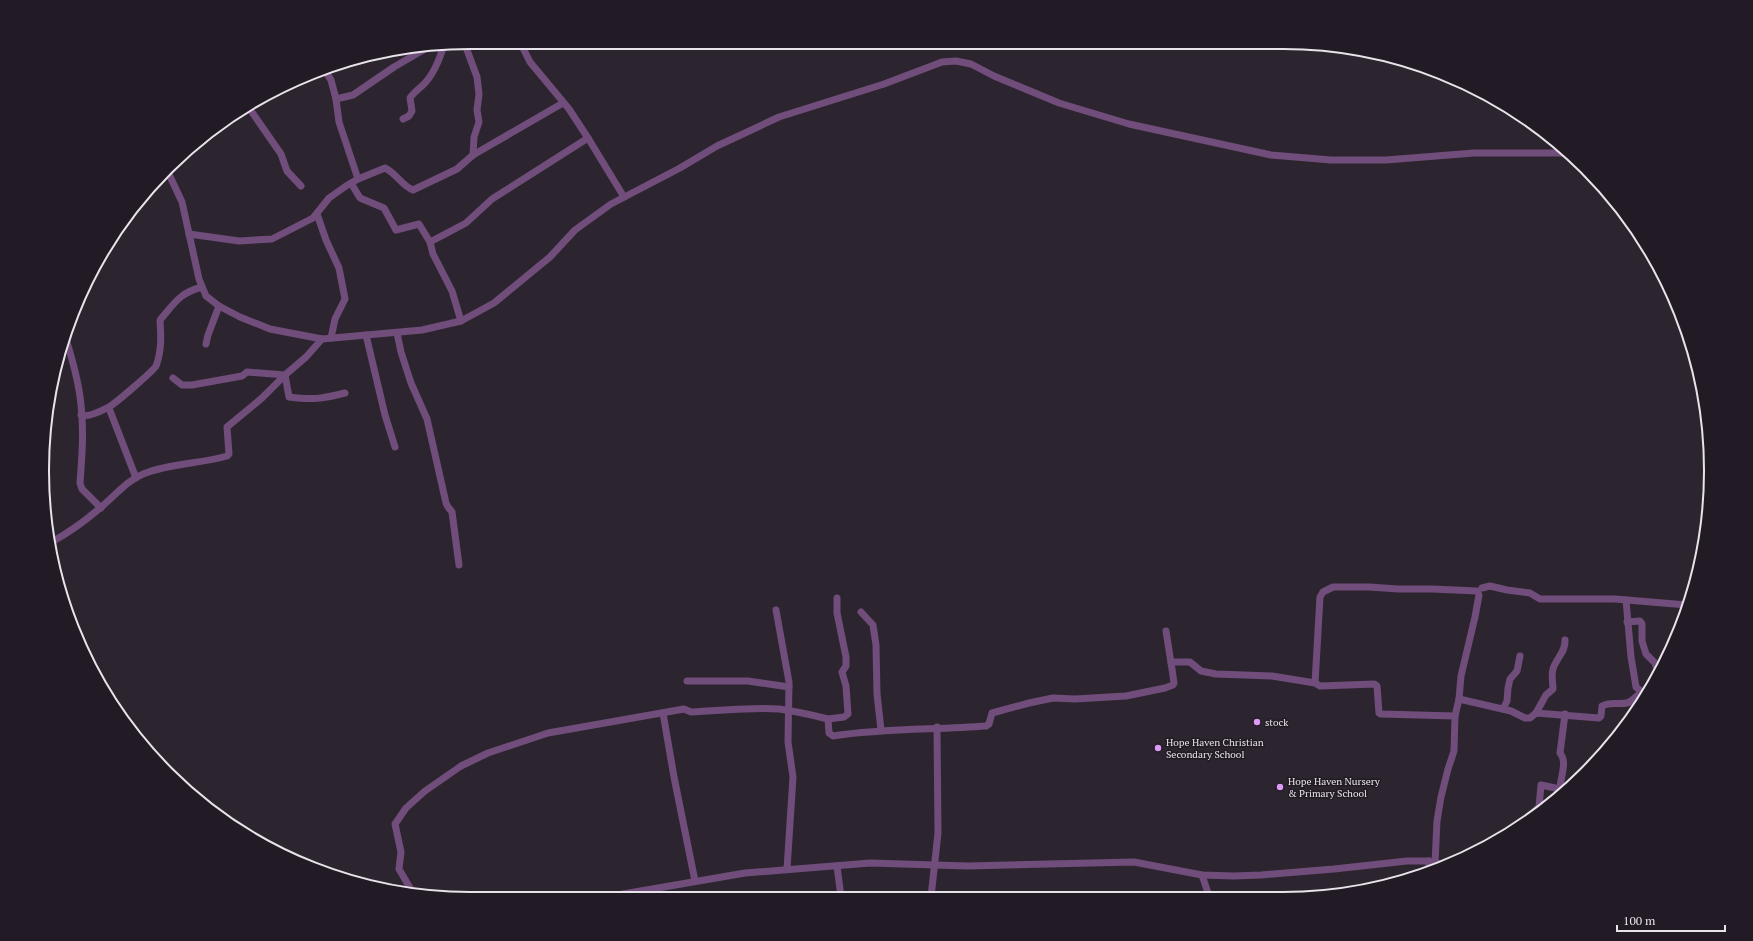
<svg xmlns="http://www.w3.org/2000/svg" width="1753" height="941" font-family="'PT Serif',serif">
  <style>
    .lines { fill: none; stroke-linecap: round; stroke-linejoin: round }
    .street { stroke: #704d7b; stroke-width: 7 }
    .poi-dot { fill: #dd99f3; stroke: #221b25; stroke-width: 1.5 }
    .labels { text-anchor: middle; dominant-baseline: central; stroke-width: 3; stroke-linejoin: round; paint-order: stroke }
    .poi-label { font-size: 10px; fill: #e8e3ea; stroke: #221b25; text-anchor: start }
    .rim { fill: none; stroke: #e8e3ea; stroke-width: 2 }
  </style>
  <rect width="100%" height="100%" fill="#2c252f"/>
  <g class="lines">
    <g class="street">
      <polyline points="471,42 467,50 477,77 479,94 477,110 479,122 474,137 473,155"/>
      <polyline points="520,42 530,62 569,109 588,138 624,197"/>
      <polyline points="324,69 331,80 336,99 353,95 394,67 430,46"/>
      <polyline points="336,99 339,122 358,179"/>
      <polyline points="247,105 281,154 287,171 301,186"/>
      <path d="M403,119L409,116L412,111L410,98C414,92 419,89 424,84C434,74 440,58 444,45"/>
      <polyline points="167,170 182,202 199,279 206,296 219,306 240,317 270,329 322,339 422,330 461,321 494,303 550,257 575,230 611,204 680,168 717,146 779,117 884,84 942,62 956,61 971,64 994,76 1059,103 1129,124 1271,155 1331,160 1386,160 1474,153 1568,153"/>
      <polyline points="351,183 360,198 384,208 396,230 419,224 430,242 433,254 452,291 461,321"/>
      <polyline points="317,214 326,240 339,268 345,299 335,319 331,338"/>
      <path d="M189,234L239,241L272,239L313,218L329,198L346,186L358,179L385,168C396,173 402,186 413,190L457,169L473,155L563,103"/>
      <polyline points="430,242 466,223 492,199 588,138"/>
      <polyline points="397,333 401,352 411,383 427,419 446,503 448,507 452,512 459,565"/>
      <polyline points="366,335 385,415 395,447"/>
      <path d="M65,336C72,358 79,382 81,405C84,431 82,457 80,483L82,489L101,508"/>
      <polyline points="206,344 208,335 219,306"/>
      <path d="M173,378L182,385H192L242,376L247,372L285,375L289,397C313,400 321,399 345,393"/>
      <polyline points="109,408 136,478"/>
      <path d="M81,415C88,418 101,411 107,408C113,406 154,370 156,366C162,350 161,335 160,320C174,304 179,293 202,287"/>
      <path d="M50,543C68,533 85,521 100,508C114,497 126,481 143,474C170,463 200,464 227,456L229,454L227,427L262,398L285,375L306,357L322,339"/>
      <polyline points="1482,588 1490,586 1507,590 1530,593 1540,599 1615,599 1687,605"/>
      <polyline points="1626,600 1631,657 1636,687 1642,692"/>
      <polyline points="776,610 789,682 788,742 793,777 787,869"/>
      <polyline points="861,612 873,625 876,645 877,694 881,730"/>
      <polyline points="1627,622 1640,621 1642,624 1642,641 1646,654 1655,663 1658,673"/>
      <polyline points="1171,662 1190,662 1201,671 1216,674 1272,676 1315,683 1320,686 1374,684 1377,686 1379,713 1381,714 1455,716"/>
      <polyline points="687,681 748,681 789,687"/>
      <polyline points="1315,683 1320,597 1323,592 1333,587 1369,587 1398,589 1432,589 1477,591 1479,595 1475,617 1461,676 1459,699 1455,716 1454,751 1448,769 1441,797 1437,821 1435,863"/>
      <path d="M1459,699L1511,711L1525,718H1530L1536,713L1599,718L1601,716L1602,706C1611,701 1618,705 1627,703C1634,701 1638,692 1646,691"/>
      <polyline points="1503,709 1507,701 1508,688 1510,679 1517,671 1520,656"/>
      <polyline points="663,713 674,777 695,881"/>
      <path d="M1536,713L1546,695L1553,689C1553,683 1551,675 1553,669C1556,658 1566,652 1565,640"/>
      <polyline points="828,719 844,717 848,714 846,686 842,672 846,666 846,657 837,613 837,598"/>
      <path d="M1565,790L1560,789C1560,778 1568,762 1560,753L1565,714"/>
      <polyline points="1534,816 1535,811 1539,807 1541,785 1560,789"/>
      <polyline points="837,866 841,897"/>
      <polyline points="1429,871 1429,861"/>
      <polyline points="1202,875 1209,896"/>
      <path d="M413,893L399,869L401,852L395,824L406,808L425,791L461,766L488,753L548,733L684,709L691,712C720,711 750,707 779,709C795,711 812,715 828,719L829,733L833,736C884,728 935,730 986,726L989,724L992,713L1029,703L1053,698L1075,699L1126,696L1165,688L1173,685L1174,683L1172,669L1166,631"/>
      <polyline points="931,897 938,833 937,727"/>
      <polyline points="600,898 745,873 870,863 968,866 1134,862 1202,875 1234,876 1261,875 1334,869 1407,861 1429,861 1448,866"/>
    </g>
  </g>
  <g class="poi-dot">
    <circle cx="1257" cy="722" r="4"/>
    <circle cx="1158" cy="748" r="4"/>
    <circle cx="1280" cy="787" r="4"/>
  </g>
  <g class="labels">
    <g class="poi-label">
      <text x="1265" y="722">stock</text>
      <text x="1166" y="742">Hope Haven Christian<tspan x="1166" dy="12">Secondary School</tspan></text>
      <text x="1288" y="781">Hope Haven Nursery<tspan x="1288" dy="12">&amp; Primary School</tspan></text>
    </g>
  </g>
  <path d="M0 0H1753V941H0ZM470 49H1283A421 421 0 0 1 1704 470V471A421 421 0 0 1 1283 892H470A421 421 0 0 1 49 471V470A421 421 0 0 1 470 49Z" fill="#221b25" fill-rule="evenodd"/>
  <path class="rim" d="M470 49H1283A421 421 0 0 1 1704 470V471A421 421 0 0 1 1283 892H470A421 421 0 0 1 49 471V470A421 421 0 0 1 470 49Z"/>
  <path d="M1617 925v6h108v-6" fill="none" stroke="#e8e3ea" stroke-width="2"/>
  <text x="1623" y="925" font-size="12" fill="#e8e3ea" stroke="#221b25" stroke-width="3" paint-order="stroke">100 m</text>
</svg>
